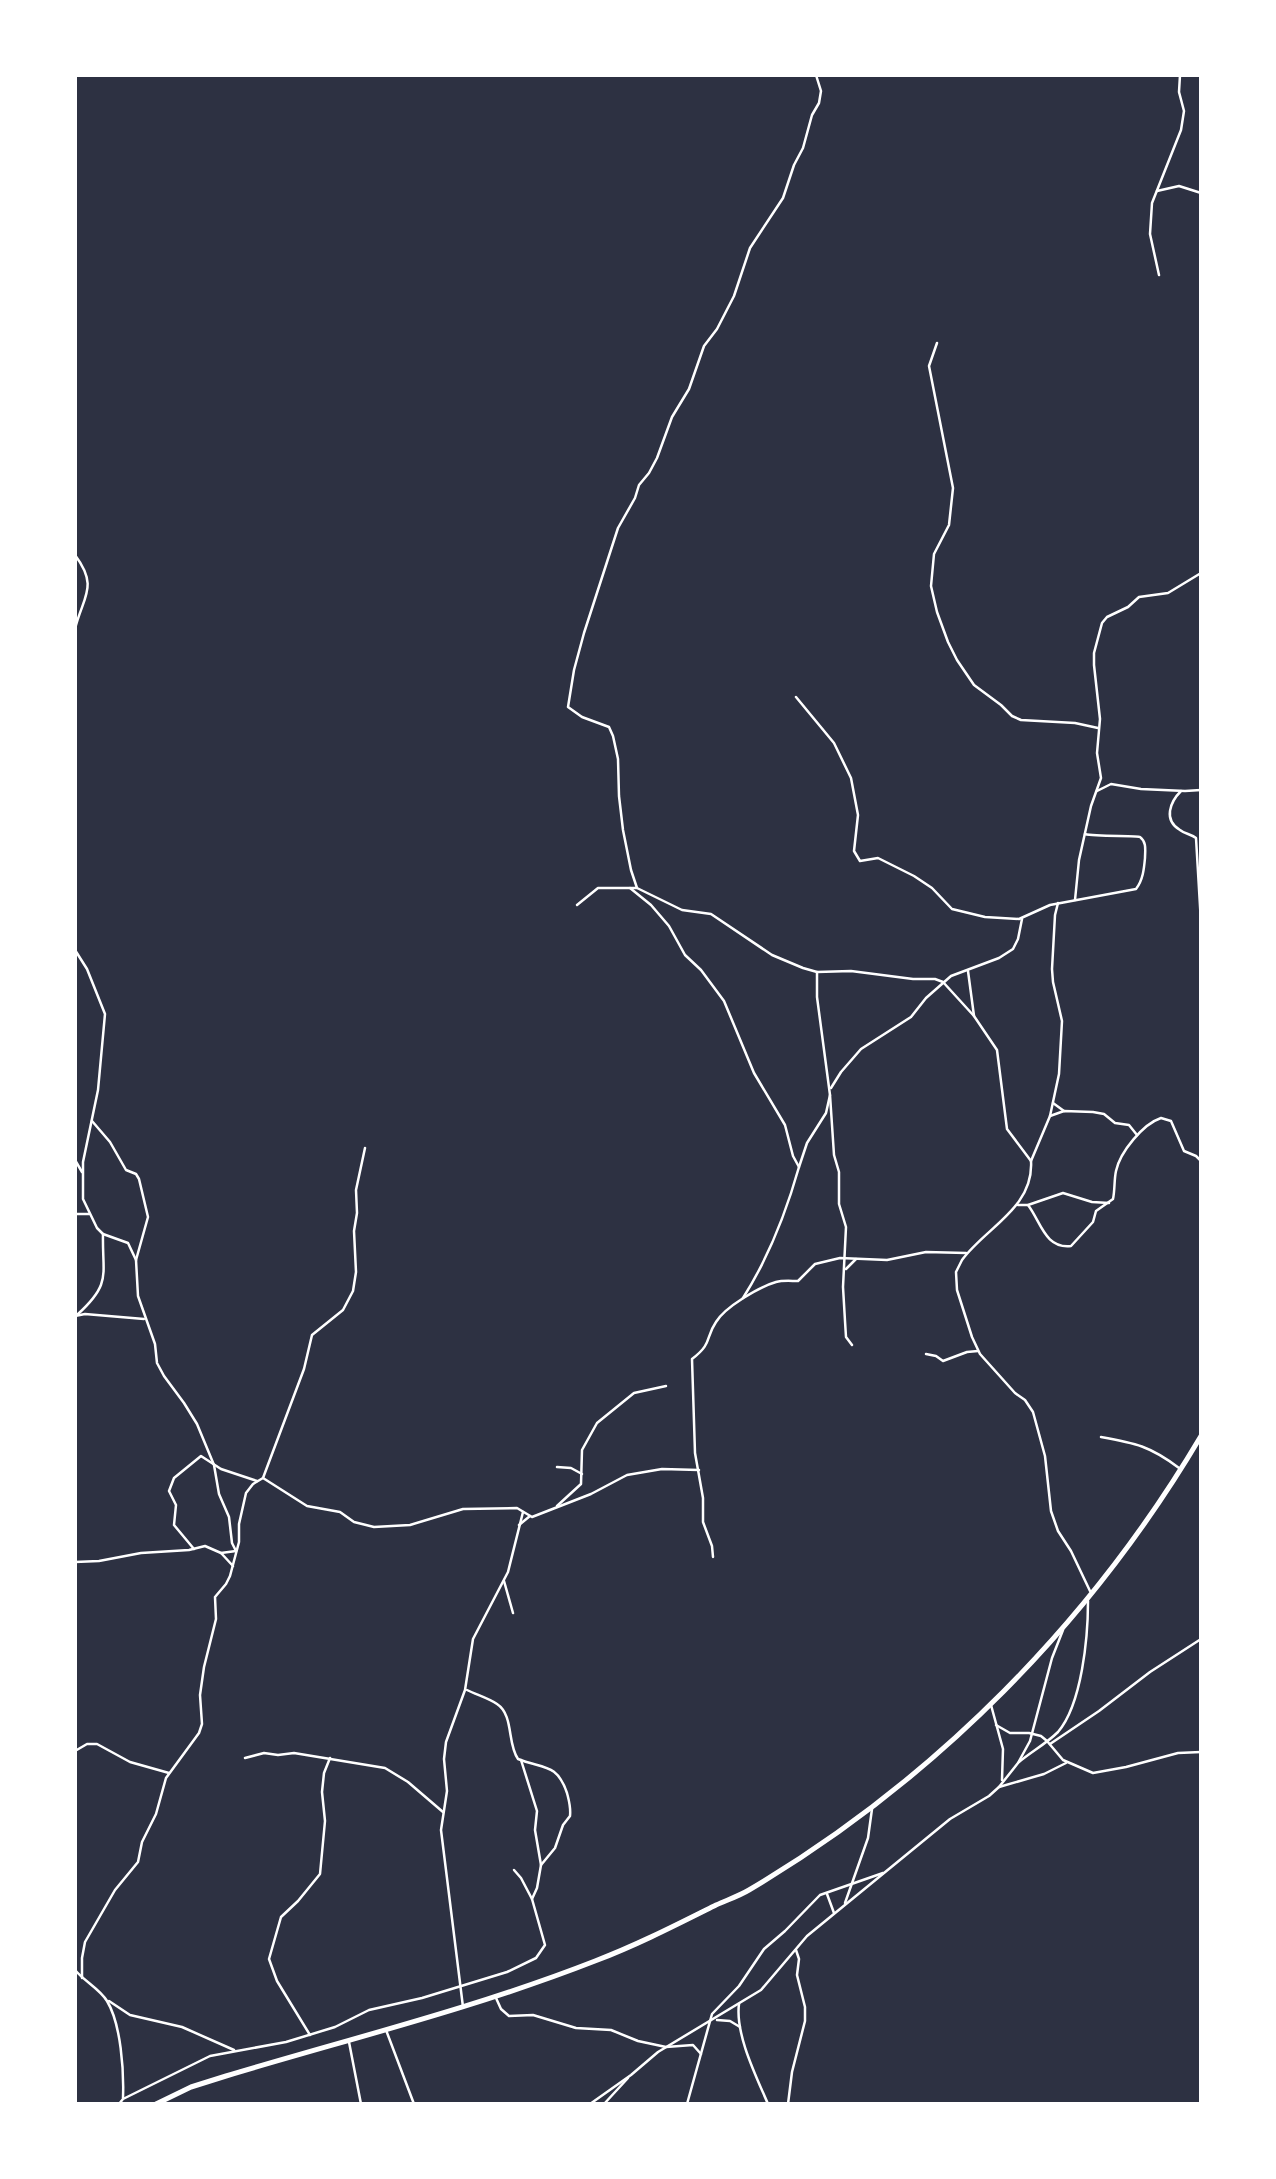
<svg xmlns="http://www.w3.org/2000/svg" width="1276" height="2179" font-family="'PT Sans',sans-serif">
  <style>
    .lines { fill: none; stroke-linecap: round; stroke-linejoin: round }
    .minor { stroke: #fff; stroke-width: 2.5 }
    .trunk { stroke: #fff; stroke-width: 5 }
  </style>
  <rect width="100%" height="100%" fill="#2d3142"/>
  <g class="lines">
    <g class="minor">
      <path d="M816,75L821,91L819,103L812,115L803,148L794,165L783,198L750,248L734,296L717,329L704,346L689,389L672,417L657,458L649,473L639,485L635,498L618,528L584,633L574,670L568,707L582,717L609,727L613,736L618,759L619,796L623,830L631,870L637,888L682,910L711,914L772,955L803,968L817,972L851,971L913,979H935L943,982L974,1016L997,1050L1007,1129L1031,1161C1034,1208 985,1228 962,1260L956,1272L957,1290L972,1337L980,1354L1015,1393L1025,1400L1033,1412L1045,1456L1051,1511L1058,1531L1071,1551L1090,1591"/>
      <polyline points="1157,191 1179,186 1201,193"/>
      <polyline points="1159,275 1150,234 1152,203 1181,130 1184,111 1179,92 1180,75"/>
      <polyline points="937,343 929,366 953,488 949,525 934,554 931,586 937,612 948,642 957,660 974,685 1001,705 1012,716 1021,720 1075,723 1098,728"/>
      <path d="M75,555C99,587 83,596 75,629"/>
      <path d="M796,697L834,743L851,778L858,815L854,851L860,861L878,858L914,876L932,888L952,909L985,917L1019,919L1050,905L1136,889C1143,880 1144,869 1145,858C1145,851 1147,842 1140,837C1137,835 1096,837 1085,834"/>
      <polyline points="1097,791 1111,784 1141,789 1185,791 1201,790"/>
      <path d="M1181,791C1170,802 1163,820 1180,830C1185,834 1191,834 1196,838L1201,923"/>
      <path d="M630,888L651,905L669,926L685,955L701,970L724,1001L754,1073L785,1125L793,1156L799,1167C786,1213 769,1257 743,1298"/>
      <polyline points="1075,900 1079,860 1091,806 1101,778 1097,753 1100,719 1094,665 1094,653 1102,623 1107,617 1128,607 1139,597 1168,593 1201,573"/>
      <polyline points="577,905 598,888 637,888"/>
      <polyline points="75,950 87,969 105,1014 98,1090 83,1162 83,1199 97,1228 103,1234 128,1243 136,1260"/>
      <polyline points="968,971 974,1016"/>
      <polyline points="831,1088 841,1072 861,1049 911,1017 926,998 951,976 999,958 1013,949 1018,939 1022,919"/>
      <polyline points="830,1095 834,1155 839,1172 839,1204 846,1227 843,1287 845,1321 846,1337 852,1345"/>
      <polyline points="1053,1103 1064,1111"/>
      <polyline points="1050,1116 1064,1111 1093,1112 1104,1114 1115,1123 1129,1125 1137,1135"/>
      <polyline points="92,1121 110,1142 126,1170 136,1174 139,1179 148,1217 136,1260 138,1296 155,1344 157,1363 164,1376 184,1403 197,1424 214,1465 219,1494 229,1517 232,1543 236,1551 221,1553"/>
      <polyline points="75,1160 82,1172"/>
      <polyline points="1031,1161 1050,1116 1059,1074 1062,1021 1053,982 1052,969 1055,915 1058,903"/>
      <polyline points="799,1167 807,1143 826,1113 830,1095 817,997 817,972"/>
      <polyline points="1018,1205 1028,1205 1063,1193 1092,1202 1109,1203"/>
      <path d="M1028,1205C1041,1222 1045,1249 1071,1246L1093,1222L1096,1211L1113,1199C1115,1190 1114,1180 1116,1171C1120,1152 1143,1124 1161,1118L1171,1121L1184,1151L1196,1156L1201,1161"/>
      <polyline points="75,1214 89,1214"/>
      <polyline points="846,1269 856,1259"/>
      <path d="M78,1314C112,1283 102,1275 103,1234"/>
      <polyline points="75,1316 85,1314 144,1319"/>
      <polyline points="926,1354 936,1356 943,1361 967,1352 978,1351"/>
      <path d="M1101,1437C1135,1443 1150,1446 1179,1468"/>
      <polyline points="557,1467 571,1468 582,1474"/>
      <polyline points="263,1478 307,1506 340,1512 354,1522 374,1527 410,1525 463,1509 517,1508 532,1517 591,1494 627,1475 662,1469 699,1470"/>
      <polyline points="557,1506 581,1484 582,1450 597,1423 634,1393 666,1386"/>
      <polyline points="519,1525 530,1516"/>
      <polyline points="194,1549 174,1525 176,1505 169,1491 174,1478 201,1456 221,1469 257,1481"/>
      <path d="M713,1557L712,1546L703,1522V1498L695,1453L692,1359C713,1343 705,1338 716,1322C725,1307 759,1287 776,1282C783,1280 791,1281 798,1281L815,1264L840,1258L887,1260L926,1252L966,1253"/>
      <polyline points="75,1562 99,1561 141,1553 189,1550 205,1546 221,1553 233,1566"/>
      <polyline points="504,1581 513,1613"/>
      <path d="M467,1690C477,1695 488,1698 497,1704C514,1715 507,1744 518,1759C543,1769 557,1763 567,1793C569,1801 571,1807 570,1816L563,1825L555,1848L541,1865"/>
      <polyline points="991,1705 1003,1749 1002,1780"/>
      <polyline points="996,1725 1010,1733 1029,1733 1041,1736 1047,1741 1063,1760 1093,1773 1126,1767 1178,1753 1201,1752"/>
      <polyline points="1050,1744 1099,1711 1150,1672 1201,1639"/>
      <polyline points="75,1751 87,1744 97,1744 130,1762 169,1773"/>
      <polyline points="245,1758 264,1753 278,1755 294,1753 385,1768 408,1782 443,1812"/>
      <path d="M1019,1762C1031,1752 1047,1743 1058,1732C1082,1704 1088,1637 1088,1601"/>
      <polyline points="999,1787 1044,1774 1066,1763"/>
      <polyline points="514,1870 521,1878 532,1899"/>
      <polyline points="827,1894 834,1913"/>
      <polyline points="845,1903 868,1838 872,1809"/>
      <path d="M75,1970C84,1981 100,1989 107,2001C121,2024 124,2071 123,2098"/>
      <polyline points="82,1978 82,1958 85,1942 115,1890 138,1862 142,1842 156,1814 166,1778 199,1733 202,1724 200,1695 204,1667 216,1619 215,1597 226,1584 230,1576 239,1542 239,1524 246,1493 253,1484 263,1478 269,1462 304,1369 312,1335 343,1310 353,1291 356,1272 354,1231 357,1213 356,1190 365,1148"/>
      <polyline points="496,1998 501,2009 509,2016 533,2015 576,2028 611,2030 638,2041 666,2047 693,2045 701,2054"/>
      <polyline points="109,2001 130,2015 182,2027 234,2050"/>
      <path d="M739,2004C735,2034 756,2076 768,2104"/>
      <polyline points="463,2007 441,1830 447,1791 444,1759 446,1742 465,1690 473,1639 508,1572 523,1512"/>
      <polyline points="717,2020 730,2021 740,2027"/>
      <polyline points="386,2030 414,2104"/>
      <polyline points="310,2035 277,1981 269,1959 281,1917 298,1901 320,1874 325,1821 322,1792 324,1773 330,1758"/>
      <polyline points="349,2042 361,2104"/>
      <polyline points="119,2104 123,2099 210,2056 286,2042 335,2027 369,2010 422,1998 507,1972 536,1958 545,1945 532,1899 537,1888 541,1865 535,1830 537,1811 521,1760"/>
      <polyline points="590,2104 631,2075 658,2052 761,1990 807,1936 950,1819 989,1796 999,1787 1018,1763 1030,1741 1052,1658 1063,1630"/>
      <polyline points="604,2104 628,2078"/>
      <polyline points="687,2104 712,2014 739,1986 764,1949 785,1931 820,1895 883,1873"/>
      <polyline points="788,2104 792,2072 805,2021 805,2007 797,1975 799,1959 796,1950"/>
    </g>
    <path class="trunk" d="M156,2104L191,2087L226,2076C349,2039 475,2008 595,1961C637,1945 676,1925 716,1905C727,1900 739,1896 749,1890C935,1780 1091,1622 1201,1436"/>
  </g>
  <rect width="1276" height="2179" fill="none" stroke="#ffffff" stroke-width="154"/>
</svg>
